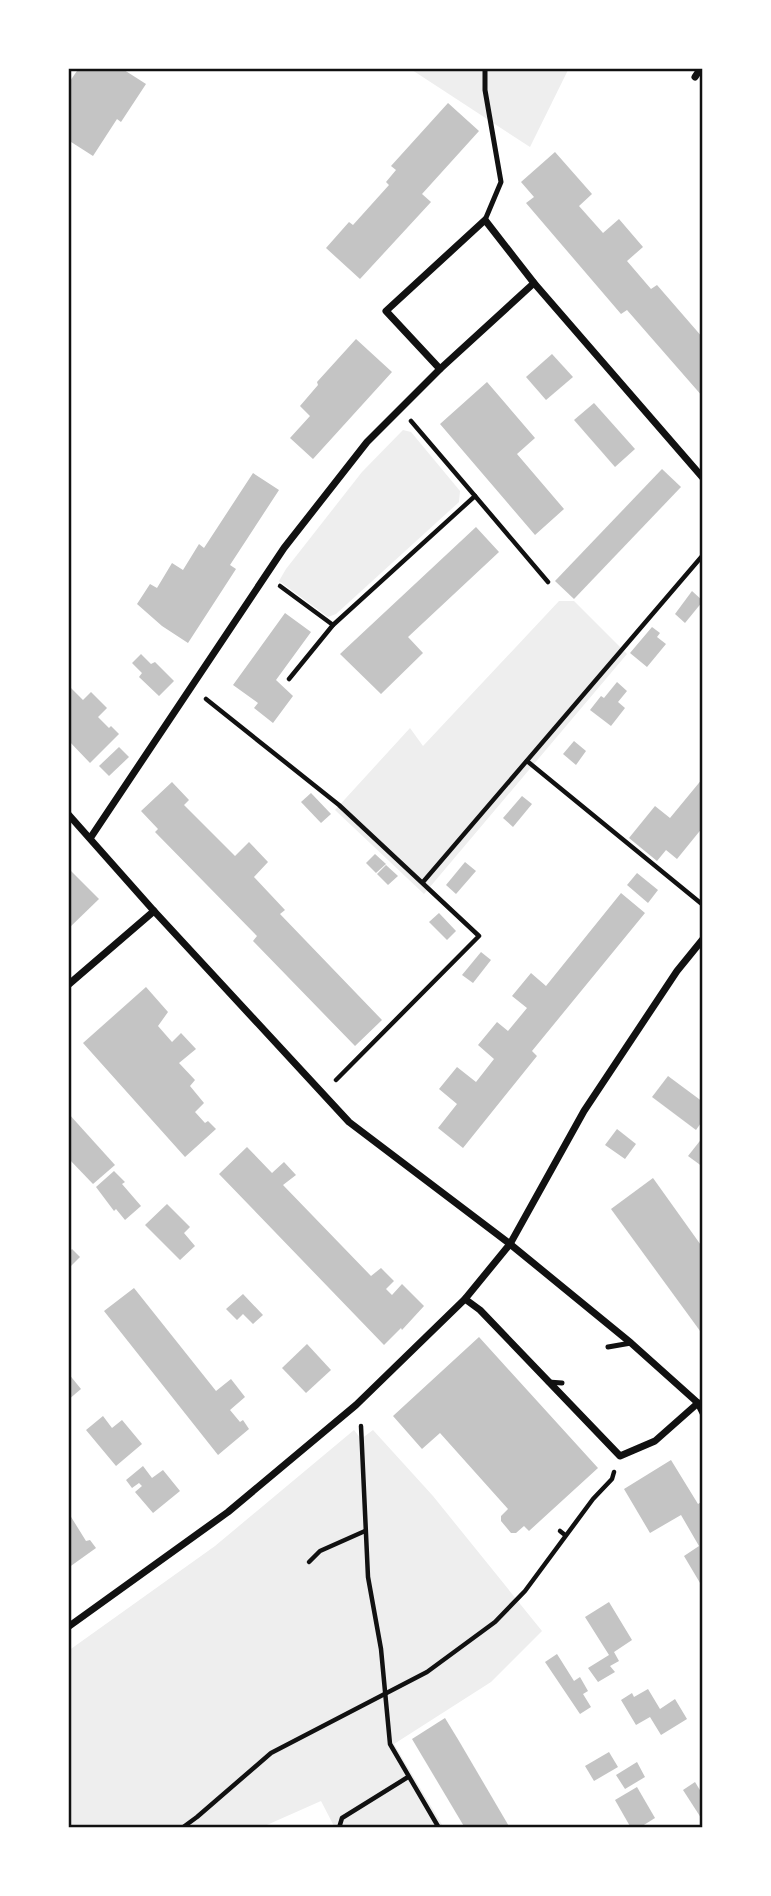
<svg xmlns="http://www.w3.org/2000/svg" width="771" height="1896" font-family="'Noto Sans',sans-serif">
  <style>
    .green { fill: #eee }
    .building { fill: #c4c4c4 }
    .lines { fill: none; stroke-linecap: round; stroke-linejoin: round }
    .path { stroke: #111; stroke-width: 4.5 }
    .service { stroke: #111; stroke-width: 5 }
    .minor { stroke: #111; stroke-width: 7 }
    .neatline { fill: none; stroke: #111; stroke-width: 2.5 }
  </style>
  <rect width="100%" height="100%" fill="#fff"/>
  <g class="green">
    <polygon points="409,68 569,68 530,147"/>
    <polygon points="403,430 411,432 460,491 459,502 336,614 328,617 279,581 286,569 362,472"/>
    <polygon points="559,601 574,601 627,654 424,894 335,810 410,728 423,746"/>
    <polygon points="354,1430 361,1439 373,1430 433,1496 542,1631 491,1682 394,1744 444,1828 335,1828 321,1801 260,1828 68,1828 68,1651 215,1546"/>
  </g>
  <g class="building">
    <polygon points="79,68 121,68 146,84 121,122 117,119 93,156 68,140 68,84"/>
    <polygon points="448,103 479,131 422,194 431,202 360,279 326,248 349,222 353,225 389,185 386,182 396,170 391,166"/>
    <polygon points="555,152 592,194 579,206 603,233 619,219 643,247 627,261 651,289 657,285 703,338 703,397 627,310 621,314 526,203 534,197 521,182"/>
    <polygon points="356,339 392,372 313,459 290,438 310,416 300,406 318,385 317,382"/>
    <polygon points="552,354 573,377 546,400 526,377"/>
    <polygon points="487,382 535,438 517,454 564,509 535,535 440,424"/>
    <polygon points="594,403 635,449 615,467 574,420"/>
    <polygon points="662,469 681,487 574,599 555,581"/>
    <polygon points="253,473 279,490 230,565 236,569 188,643 162,626 137,604 150,584 157,588 172,563 183,570 199,544 204,548"/>
    <polygon points="476,527 499,552 408,637 423,653 381,694 340,654"/>
    <polygon points="692,591 703,601 685,623 675,614"/>
    <polygon points="285,613 311,632 276,680 293,696 273,723 254,708 258,703 233,685"/>
    <polygon points="652,627 660,633 657,637 666,644 647,667 630,653"/>
    <polygon points="141,654 151,664 155,662 174,681 159,696 139,677 142,673 132,663"/>
    <polygon points="617,682 627,691 618,702 625,708 611,726 590,710 601,696 604,698"/>
    <polygon points="68,685 83,700 91,692 107,708 98,717 109,728 111,726 119,734 90,763 68,740"/>
    <polygon points="574,741 586,751 576,765 563,754"/>
    <polygon points="119,747 129,757 109,776 99,766"/>
    <polygon points="703,778 703,827 677,859 666,850 657,861 629,838 655,806 670,818"/>
    <polygon points="172,782 189,800 184,805 235,856 249,842 268,862 254,877 285,910 280,914 382,1020 355,1046 253,941 257,936 155,832 158,829 141,811"/>
    <polygon points="311,793 331,814 321,823 301,802"/>
    <polygon points="522,796 532,804 513,827 503,818"/>
    <polygon points="375,854 386,864 376,873 366,863"/>
    <polygon points="465,862 476,871 456,894 446,885"/>
    <polygon points="386,865 398,876 388,885 377,874"/>
    <polygon points="68,868 99,899 68,929"/>
    <polygon points="637,873 658,890 648,903 627,885"/>
    <polygon points="621,893 645,913 532,1051 537,1056 463,1148 438,1128 457,1104 439,1089 457,1067 476,1082 494,1059 478,1045 497,1022 508,1031 527,1008 512,996 531,973 546,986"/>
    <polygon points="439,913 456,931 447,940 429,922"/>
    <polygon points="481,952 491,960 473,983 462,975"/>
    <polygon points="146,987 168,1012 158,1026 172,1042 181,1033 196,1049 179,1063 195,1080 190,1086 204,1103 195,1112 205,1123 208,1121 216,1129 185,1157 83,1043"/>
    <polygon points="668,1076 703,1102 703,1120 696,1130 652,1097"/>
    <polygon points="68,1113 115,1165 93,1184 68,1158"/>
    <polygon points="617,1129 636,1144 625,1159 605,1145"/>
    <polygon points="703,1137 703,1167 688,1156"/>
    <polygon points="247,1147 272,1173 284,1162 296,1175 283,1185 371,1276 381,1268 394,1281 386,1289 392,1295 402,1284 424,1306 402,1330 401,1328 384,1345 219,1174"/>
    <polygon points="114,1171 125,1182 122,1184 141,1206 125,1220 116,1209 114,1211 96,1187"/>
    <polygon points="653,1178 703,1248 703,1335 611,1209"/>
    <polygon points="167,1204 190,1227 184,1233 195,1246 180,1260 145,1225"/>
    <polygon points="72,1249 80,1257 68,1269 68,1253"/>
    <polygon points="134,1288 216,1391 231,1379 245,1397 230,1410 240,1422 243,1420 249,1429 218,1455 104,1311"/>
    <polygon points="243,1294 263,1315 253,1324 243,1314 237,1320 226,1309"/>
    <polygon points="479,1337 598,1468 529,1531 524,1526 516,1533 511,1533 501,1521 501,1516 508,1509 440,1433 422,1449 393,1416"/>
    <polygon points="307,1344 331,1370 306,1393 282,1368"/>
    <polygon points="68,1373 81,1389 68,1400"/>
    <polygon points="103,1416 112,1428 122,1420 142,1444 116,1466 86,1430"/>
    <polygon points="671,1460 698,1504 703,1501 703,1588 684,1556 699,1546 681,1515 650,1533 624,1489"/>
    <polygon points="143,1466 152,1478 163,1470 180,1491 153,1513 135,1492 142,1486 139,1483 132,1488 126,1480"/>
    <polygon points="68,1512 86,1541 90,1540 96,1548 68,1568"/>
    <polygon points="609,1602 632,1640 614,1652 619,1661 610,1666 615,1672 598,1682 588,1668 609,1655 585,1617"/>
    <polygon points="557,1654 574,1681 580,1677 588,1691 583,1694 591,1707 580,1714 545,1662"/>
    <polygon points="648,1689 660,1709 675,1699 687,1719 661,1735 650,1717 636,1725 621,1700 632,1693 634,1697"/>
    <polygon points="445,1718 459,1741 510,1828 465,1828 412,1739"/>
    <polygon points="609,1752 618,1767 594,1781 585,1766"/>
    <polygon points="637,1762 645,1777 625,1789 616,1775"/>
    <polygon points="695,1782 703,1795 703,1821 683,1790"/>
    <polygon points="637,1787 655,1818 639,1828 631,1828 615,1800"/>
  </g>
  <g class="lines">
    <g class="path">
      <polyline points="475,496 548,582"/>
      <polyline points="280,586 333,625"/>
      <polyline points="289,679 333,625 475,496 411,421"/>
      <polyline points="206,699 339,805 479,936 336,1080"/>
      <polyline points="527,761 703,905"/>
      <polyline points="423,882 703,555"/>
      <polyline points="361,1426 368,1577 381,1649 390,1744 439,1828"/>
      <polyline points="560,1531 565,1535"/>
      <polyline points="309,1562 320,1551 365,1531"/>
      <polyline points="182,1828 197,1817 271,1753 427,1672 495,1622 525,1591 593,1499 612,1479 614,1472"/>
      <polyline points="339,1828 342,1818 408,1777"/>
    </g>
    <g class="service">
      <polyline points="485,220 501,182 485,90 485,68"/>
      <polyline points="608,1347 631,1343"/>
      <polyline points="548,1382 562,1383"/>
    </g>
    <g class="minor">
      <polyline points="695,77 701,68"/>
      <polyline points="440,369 386,311 485,220 534,283 703,478"/>
      <polyline points="68,814 154,911 349,1122 510,1244 631,1343 698,1403 703,1413"/>
      <polyline points="91,837 284,548 367,442 440,369 534,283"/>
      <polyline points="68,985 154,911"/>
      <polyline points="465,1299 480,1310 620,1456 655,1441 698,1403"/>
      <polyline points="68,1627 228,1512 356,1405 465,1299 510,1244 584,1111 677,971 703,939"/>
    </g>
  </g>
  <rect width="771" height="1896" fill="none" stroke="#ffffff" stroke-width="140"/>
  <rect x="70" y="70" width="631" height="1756" class="neatline"/>
</svg>
